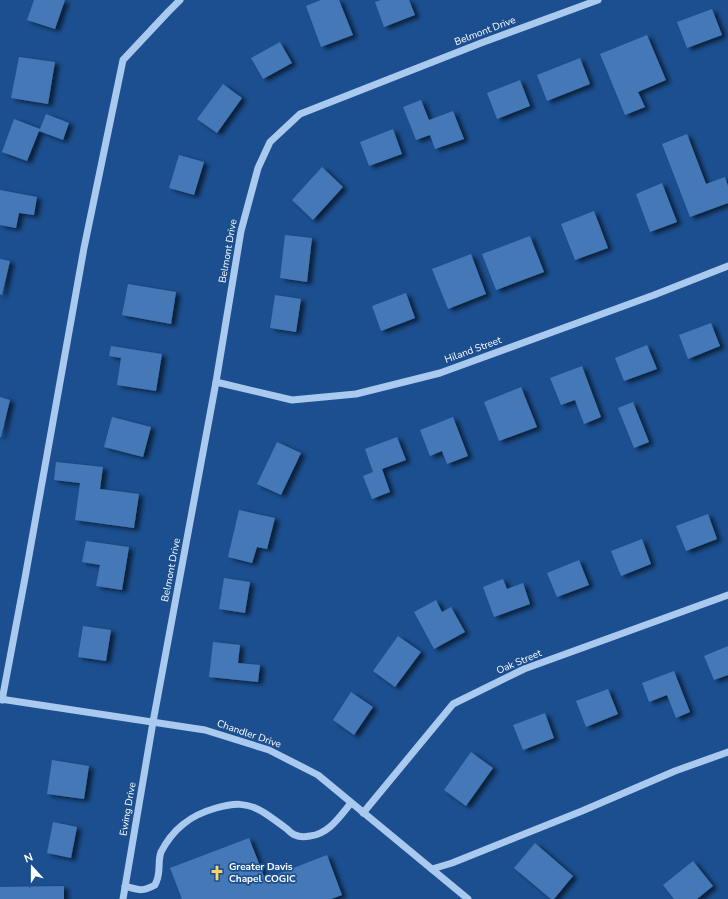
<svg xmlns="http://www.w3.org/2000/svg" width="728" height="899" font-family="'Nunito Sans',sans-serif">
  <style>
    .building { fill: #4478b7; filter: url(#shadow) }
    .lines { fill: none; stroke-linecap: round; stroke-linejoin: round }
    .minor { stroke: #a9c9ee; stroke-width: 7 }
    .labels { text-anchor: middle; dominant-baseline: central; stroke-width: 3.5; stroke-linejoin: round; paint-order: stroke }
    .street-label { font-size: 10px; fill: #fff; stroke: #1b4f8f }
    .poi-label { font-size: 10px; font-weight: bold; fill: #fff; stroke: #1b4f8f; text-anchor: start }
  </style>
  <defs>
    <filter id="shadow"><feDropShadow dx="4.5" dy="2.5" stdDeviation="2" flood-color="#0009"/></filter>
  </defs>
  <rect width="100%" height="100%" fill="#1b4f8f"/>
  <g class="building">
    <polygon points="34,0 65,0 55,29 27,20"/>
    <polygon points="321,0 339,0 353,35 321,47 306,6"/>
    <polygon points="381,0 409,0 415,15 384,27 375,2"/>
    <polygon points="712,9 722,35 687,48 677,22"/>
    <polygon points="647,35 666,80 638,92 645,107 625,115 600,54"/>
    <polygon points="280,42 292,63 263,79 251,58"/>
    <polygon points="19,57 55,62 48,104 11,98"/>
    <polygon points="580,58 590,84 547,101 537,75"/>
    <polygon points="520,80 530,106 497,119 487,93"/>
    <polygon points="223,84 242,98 217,133 197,119"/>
    <polygon points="421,100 429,120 453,111 464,139 435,149 430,135 416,140 403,107"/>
    <polygon points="46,114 69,123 63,140 39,131 27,161 2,152 14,119 40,129"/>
    <polygon points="393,129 402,154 369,166 360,142"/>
    <polygon points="687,134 706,184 725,177 728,186 728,203 690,217 662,144"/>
    <polygon points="179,155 204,162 194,195 169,188"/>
    <polygon points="322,167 343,187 313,220 292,200"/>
    <polygon points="662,183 677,222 650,232 636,194"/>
    <polygon points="0,190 37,197 34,215 19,213 16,228 0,225"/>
    <polygon points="594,211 608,248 575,260 561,224"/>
    <polygon points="285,235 312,238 307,282 280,278"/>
    <polygon points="530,236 544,272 496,290 482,254"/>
    <polygon points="471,254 486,294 448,309 432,269"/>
    <polygon points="0,259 10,261 2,295 0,294"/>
    <polygon points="128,284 176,292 171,324 122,315"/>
    <polygon points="406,293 415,318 381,331 372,306"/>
    <polygon points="275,295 301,299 296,332 270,328"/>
    <polygon points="711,323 720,346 688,359 679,335"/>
    <polygon points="647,345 657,369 624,381 615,358"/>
    <polygon points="111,346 162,354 156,391 117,385 121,358 109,356"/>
    <polygon points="582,366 601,417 584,424 575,400 561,405 550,378"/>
    <polygon points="521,387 537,427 499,441 484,402"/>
    <polygon points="0,397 10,400 1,437 0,437"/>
    <polygon points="633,402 649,442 634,448 618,408"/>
    <polygon points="112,417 151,427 143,457 104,447"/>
    <polygon points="453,417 468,456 447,464 442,451 430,456 420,430"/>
    <polygon points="397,437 406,460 382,469 390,492 372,499 363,476 373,472 365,449"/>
    <polygon points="277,442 301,453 281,495 257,484"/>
    <polygon points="56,462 103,467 100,489 139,494 134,528 75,520 80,483 54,480"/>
    <polygon points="239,510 275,518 267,549 257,547 252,563 228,557"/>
    <polygon points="708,514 717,539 686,551 676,526"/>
    <polygon points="642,539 651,564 621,576 611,551"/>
    <polygon points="86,541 129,547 122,590 96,586 100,565 82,562"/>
    <polygon points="579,560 589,585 557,597 547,573"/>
    <polygon points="224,578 250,582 245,613 219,609"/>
    <polygon points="503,579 507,589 523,583 530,604 494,617 483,587"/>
    <polygon points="436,600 442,612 451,607 465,632 434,649 414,612"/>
    <polygon points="83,626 111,630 106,661 78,657"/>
    <polygon points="398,636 421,652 395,687 373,671"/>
    <polygon points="213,642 240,645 238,663 260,665 258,682 209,677"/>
    <polygon points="728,646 728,675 714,680 704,656"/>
    <polygon points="674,671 690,712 676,718 667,695 649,702 642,683"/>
    <polygon points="608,689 618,714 586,727 576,701"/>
    <polygon points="351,692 373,707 354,735 333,720"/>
    <polygon points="545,713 554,738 523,750 513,725"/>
    <polygon points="471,752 493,768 466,806 444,790"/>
    <polygon points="52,760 89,766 84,799 47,794"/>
    <polygon points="53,822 77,827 71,858 47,853"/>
    <polygon points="249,838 265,879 327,855 342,895 331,899 182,899 170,868"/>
    <polygon points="535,843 573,876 554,899 551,899 514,868"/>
    <polygon points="693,861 713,886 697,899 674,899 663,885"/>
    <polygon points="64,886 64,899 0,899 0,887"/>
  </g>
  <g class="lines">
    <g class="minor">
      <polyline points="216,382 292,400 356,394 440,373 654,295 728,266"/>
      <polyline points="0,699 205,730 269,750 318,775 468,899"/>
      <polyline points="2,700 25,578 84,248 123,60 168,12 180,0"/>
      <polyline points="363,813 453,704 524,669 728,595"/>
      <polyline points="432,869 452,863 582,811 675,771 728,752"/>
      <path d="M125,886C139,890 142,892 155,885C156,882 158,879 158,876C160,868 158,860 161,852C173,828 191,815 216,808C234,803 246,802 263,812C271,817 279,823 287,829C289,831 292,834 295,835C299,837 305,837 310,836C329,834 340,816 351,803"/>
      <polyline points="123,899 153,722 216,382 241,231 258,168 270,142 300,114 481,43 598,0"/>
    </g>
  </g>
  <defs>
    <g id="church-bare" transform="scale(1.2)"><path d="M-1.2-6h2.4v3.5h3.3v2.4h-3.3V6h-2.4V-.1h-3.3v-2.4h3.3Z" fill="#ffd166" stroke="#1b4f8f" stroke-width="2.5" paint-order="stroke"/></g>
  </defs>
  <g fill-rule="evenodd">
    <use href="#church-bare" x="217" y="873"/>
  </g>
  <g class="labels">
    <g class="street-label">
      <text transform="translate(485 31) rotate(-21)">Belmont Drive</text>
      <text transform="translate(228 251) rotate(-80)">Belmont Drive</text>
      <text transform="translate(473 350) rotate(-20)">Hiland Street</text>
      <text transform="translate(171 570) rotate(-79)">Belmont Drive</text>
      <text transform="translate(519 662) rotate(-23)">Oak Street</text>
      <text transform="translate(249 734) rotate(19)">Chandler Drive</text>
      <text transform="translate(128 809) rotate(-80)">Ewing Drive</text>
    </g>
    <g class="poi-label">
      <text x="229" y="867">Greater Davis<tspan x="229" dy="12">Chapel COGIC</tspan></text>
    </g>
  </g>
  <g transform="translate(32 867) rotate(339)" stroke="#1b4f8f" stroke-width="3" paint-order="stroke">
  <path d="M0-3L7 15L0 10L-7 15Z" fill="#ffffff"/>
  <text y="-6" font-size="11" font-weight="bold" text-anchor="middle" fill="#ffffff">N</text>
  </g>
</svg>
